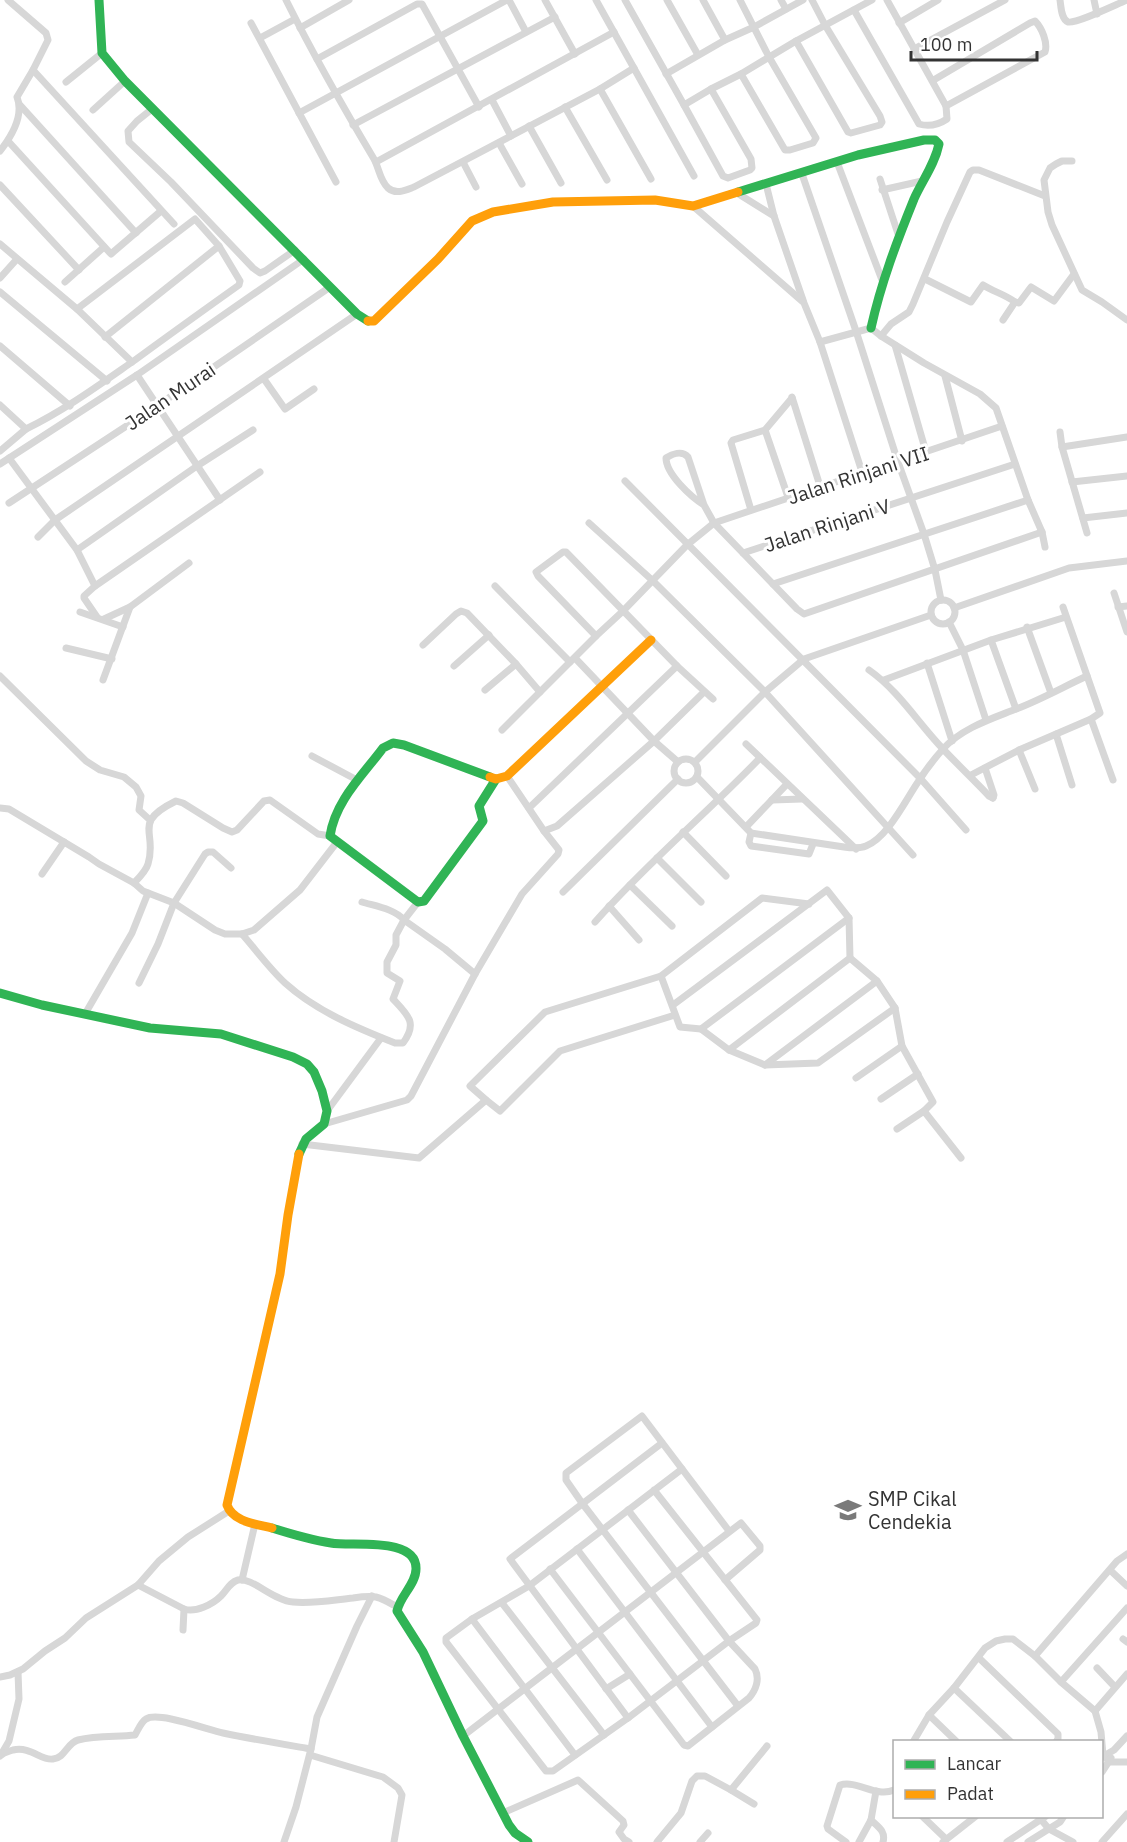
<svg xmlns="http://www.w3.org/2000/svg" width="1127" height="1842" font-family="'IBM Plex Sans',sans-serif">
  <style>
    .lines { fill: none; stroke-linecap: round; stroke-linejoin: round }
    .street { stroke: #d7d7d7; stroke-width: 7 }
    .fast { stroke: #30b455; stroke-width: 9 }
    .slow { stroke: #ff9f0a; stroke-width: 9 }
    .labels { text-anchor: middle; dominant-baseline: central; stroke-width: 6; stroke-linejoin: round; paint-order: stroke }
    .street-label { font-size: 20px; fill: #333; stroke: #fff }
    .poi-label { font-size: 20px; fill: #333; stroke: #fff; text-anchor: start }
  </style>
  <rect width="100%" height="100%" fill="#fff"/>
  <g class="lines">
    <g class="street">
      <polyline points="8,0 46,33 48,40 33,70 174,224"/>
      <path d="M286,0C313,54 343,107 374,159C379,168 380,181 388,188C396,195 406,190 414,187L600,89L634,68"/>
      <polyline points="509,0 526,32"/>
      <polyline points="545,0 575,54"/>
      <polyline points="596,0 694,176"/>
      <polyline points="625,0 684,105 711,89 741,74 796,41 872,0"/>
      <polyline points="667,0 698,55"/>
      <polyline points="703,0 725,40"/>
      <polyline points="740,0 769,57 816,138 813,143 790,150 785,150 741,74"/>
      <polyline points="781,0 786,9"/>
      <path d="M887,0L946,106L1045,52C1048,43 1042,28 1035,21L1030,23L932,81"/>
      <path d="M1060,0C1061,6 1061,19 1068,22C1076,24 1117,4 1127,0"/>
      <polyline points="1094,0 1097,14"/>
      <path d="M854,10L919,124C929,127 938,125 947,119L946,106"/>
      <polyline points="251,23 336,182"/>
      <polyline points="899,23 938,0"/>
      <polyline points="300,28 349,0"/>
      <polyline points="260,38 295,19"/>
      <polyline points="796,41 848,132 851,133 880,125 882,122 880,116 825,25 812,0"/>
      <polyline points="914,49 1005,0"/>
      <polyline points="317,59 417,4 422,4 479,107"/>
      <polyline points="666,74 725,40 754,27 803,0"/>
      <polyline points="66,82 102,53"/>
      <polyline points="600,89 651,179"/>
      <polyline points="492,100 511,136"/>
      <polyline points="20,105 136,233"/>
      <polyline points="684,105 723,176 728,178 750,170 752,168 751,159 711,89"/>
      <polyline points="565,107 607,180"/>
      <polyline points="152,109 137,121 128,131 129,142 171,182 253,268 260,273 265,271 295,250"/>
      <polyline points="93,110 125,81"/>
      <polyline points="299,113 507,0"/>
      <polyline points="353,125 555,17"/>
      <polyline points="529,126 561,183"/>
      <polyline points="8,141 111,254 161,211"/>
      <polyline points="499,143 522,184"/>
      <path d="M0,151C11,137 24,115 17,97L33,70"/>
      <polyline points="1072,161 1062,161 1056,164 1050,168 1044,180 1048,212 1052,225 1082,290 1102,302 1127,320"/>
      <polyline points="376,162 614,32"/>
      <polyline points="463,162 476,187"/>
      <polyline points="837,162 882,280"/>
      <polyline points="802,174 856,331 898,462 924,534 935,570 941,600"/>
      <polyline points="880,179 899,237"/>
      <polyline points="766,184 774,216 804,303 820,342 862,472"/>
      <polyline points="0,185 79,270"/>
      <polyline points="882,190 922,181"/>
      <polyline points="737,193 774,216"/>
      <polyline points="693,206 802,301"/>
      <polyline points="0,244 77,309 132,362"/>
      <polyline points="0,278 17,259"/>
      <path d="M925,279L971,302L983,285C994,292 1004,294 1015,302"/>
      <polyline points="65,282 104,247"/>
      <polyline points="0,292 107,381"/>
      <polyline points="1003,320 1015,302 1019,303 1031,287 1054,301 1074,274"/>
      <polyline points="881,336 891,324 909,312 913,304 947,222 970,172 973,170 979,170 1045,196"/>
      <polyline points="105,337 219,246"/>
      <polyline points="820,342 871,328 881,336 924,363 980,394 996,408 1028,500 1042,532 1045,547"/>
      <polyline points="895,345 926,452"/>
      <polyline points="0,346 70,406"/>
      <polyline points="137,375 220,500"/>
      <polyline points="945,376 962,441"/>
      <polyline points="264,379 285,409 314,389"/>
      <polyline points="792,397 820,486"/>
      <path d="M0,405L26,429C65,410 99,385 135,360C169,335 204,310 239,285L240,281L219,246L195,219L77,309"/>
      <polyline points="765,430 788,497"/>
      <polyline points="1060,432 1062,447 1087,533"/>
      <polyline points="1062,447 1127,437"/>
      <polyline points="0,451 26,429"/>
      <polyline points="9,458 77,550 95,586"/>
      <polyline points="0,464 137,375 304,259"/>
      <polyline points="625,481 920,778 966,830"/>
      <polyline points="1072,482 1127,476"/>
      <polyline points="9,503 157,406 330,287"/>
      <path d="M704,505C691,497 666,474 666,458C672,454 682,450 688,457L704,505L714,523L797,609L804,614L1042,532"/>
      <polyline points="751,510 731,443 733,440 765,430 792,398"/>
      <polyline points="1083,518 1127,513"/>
      <polyline points="589,523 652,580 765,692 913,855"/>
      <polyline points="38,537 55,520 357,314"/>
      <polyline points="77,550 197,466 253,430"/>
      <polyline points="743,553 1015,464"/>
      <polyline points="773,584 1028,500"/>
      <polyline points="495,586 570,662"/>
      <polyline points="1114,593 1127,632"/>
      <circle cx="943" cy="612" r="12"/>
      <polyline points="1118,607 1127,606"/>
      <polyline points="954,608 1069,568 1127,561"/>
      <polyline points="80,612 123,627"/>
      <polyline points="97,617 84,598 84,596 95,586 260,472"/>
      <polyline points="104,619 130,607"/>
      <polyline points="949,622 963,650 986,720"/>
      <polyline points="1027,627 1051,693"/>
      <polyline points="596,636 538,576 536,572 563,552 566,552 677,666 713,699"/>
      <polyline points="991,640 1016,709"/>
      <polyline points="423,645 456,614 461,611 467,613 516,664 540,692"/>
      <polyline points="66,648 112,659"/>
      <polyline points="575,658 654,741 678,762"/>
      <polyline points="927,663 952,741"/>
      <polyline points="454,666 489,635"/>
      <path d="M869,670C899,691 918,723 943,749C958,765 974,780 989,796L993,798"/>
      <polyline points="0,676 86,761 100,770 124,777 136,787 141,796 139,810 150,820"/>
      <polyline points="103,680 130,607 189,563"/>
      <polyline points="884,680 991,640 1066,617"/>
      <polyline points="485,690 516,664"/>
      <polyline points="1091,719 1113,780"/>
      <polyline points="502,730 596,636 623,611 687,545 714,523 1002,426"/>
      <polyline points="1056,734 1072,785"/>
      <polyline points="746,744 856,849"/>
      <polyline points="1019,750 1035,789"/>
      <polyline points="312,756 357,780"/>
      <circle cx="686" cy="771" r="12"/>
      <polyline points="695,762 765,692 804,659 931,615"/>
      <polyline points="985,768 994,795 993,798"/>
      <polyline points="971,775 1019,750 1091,719 1100,713 1063,607"/>
      <polyline points="507,776 544,831 557,826 654,741 704,692"/>
      <path d="M697,777L751,833L844,847C851,848 859,849 866,846C888,837 905,801 918,782C925,771 934,759 943,749C962,728 991,719 1016,709C1040,700 1063,687 1087,676"/>
      <polyline points="772,800 802,799"/>
      <polyline points="0,808 9,809 89,857 99,864 134,883 143,891 174,903 215,930 225,934 242,934 254,930 300,890 337,842"/>
      <polyline points="529,808 677,666"/>
      <polyline points="746,827 787,784"/>
      <polyline points="683,832 726,876"/>
      <polyline points="751,833 749,842 751,846 809,854 813,844"/>
      <polyline points="657,858 701,902"/>
      <polyline points="42,874 64,842"/>
      <path d="M134,883C139,878 146,871 148,864C158,832 131,823 176,801L183,803L223,828L232,832L237,830L264,801L270,800L318,834L330,836"/>
      <polyline points="630,885 672,926"/>
      <polyline points="563,892 678,779"/>
      <path d="M362,902C375,906 395,909 404,920L418,902"/>
      <polyline points="609,906 639,940"/>
      <path d="M595,922C646,864 706,814 760,758"/>
      <path d="M242,934C256,950 269,968 285,983C316,1011 357,1028 395,1043H403C418,1023 408,1015 393,999L400,981L387,973V962L396,945V935L404,920L445,949L475,974"/>
      <polyline points="661,976 762,898 809,904"/>
      <polyline points="139,983 158,944 174,903 205,854 208,852 213,852 231,868"/>
      <polyline points="673,1005 827,890 849,918 701,1029"/>
      <polyline points="895,1008 902,1046 933,1102 924,1111"/>
      <polyline points="85,1014 132,933 148,893"/>
      <polyline points="729,1050 850,958 849,918"/>
      <polyline points="765,1065 877,981 850,958"/>
      <polyline points="856,1078 902,1046"/>
      <polyline points="881,1099 918,1074"/>
      <polyline points="486,1100 470,1086 545,1012 661,976 680,1027 701,1029 729,1050 765,1065 818,1063 895,1008 877,981"/>
      <polyline points="327,1111 381,1038"/>
      <polyline points="324,1124 407,1100 411,1096 475,974 522,894 558,854 559,850 544,831"/>
      <polyline points="897,1129 924,1111 961,1158"/>
      <polyline points="302,1144 419,1158 486,1100 500,1111 560,1051 675,1015"/>
      <polyline points="654,1490 757,1620 756,1623 729,1641 628,1718 553,1771 546,1771 446,1642 446,1638 472,1619 529,1586 682,1469"/>
      <polyline points="729,1531 642,1416 566,1473 566,1480 582,1503 738,1706"/>
      <polyline points="577,1549 712,1727"/>
      <path d="M550,1569L684,1745L688,1746L749,1698C756,1690 760,1679 755,1669L729,1641L628,1510"/>
      <polyline points="1110,1570 1127,1586"/>
      <polyline points="242,1580 255,1524"/>
      <polyline points="138,1585 184,1609 183,1630"/>
      <polyline points="502,1603 604,1735"/>
      <path d="M184,1609C196,1613 213,1604 221,1596C227,1590 230,1582 238,1580C252,1577 274,1601 293,1602C312,1604 333,1600 353,1598C360,1597 369,1596 376,1597C384,1599 390,1603 397,1607"/>
      <polyline points="472,1619 575,1755"/>
      <polyline points="1123,1639 1127,1642"/>
      <polyline points="1035,1656 1117,1561 1127,1554"/>
      <polyline points="979,1658 1058,1734 1058,1739 1056,1742"/>
      <polyline points="1097,1668 1115,1687"/>
      <polyline points="1127,1674 1095,1711 1101,1732 1103,1755 1110,1762 1127,1762"/>
      <polyline points="0,1677 10,1675 23,1669 45,1651 65,1638 86,1618 138,1585 159,1561 188,1537 229,1511"/>
      <polyline points="1061,1682 1127,1608"/>
      <polyline points="954,1688 1011,1742"/>
      <polyline points="606,1689 630,1674"/>
      <polyline points="929,1715 957,1742"/>
      <polyline points="628,1718 510,1559 662,1443"/>
      <polyline points="463,1736 741,1523 760,1546 760,1550 725,1580"/>
      <polyline points="913,1742 929,1715 954,1688 985,1648 996,1641 1005,1639 1013,1639 1035,1656 1061,1682 1095,1711"/>
      <polyline points="2,1753 9,1741 19,1699 18,1672"/>
      <polyline points="310,1755 383,1777 398,1788 402,1795 394,1842"/>
      <path d="M0,1756C4,1752 7,1752 13,1750C31,1746 41,1761 53,1759C65,1758 67,1743 78,1740C97,1735 117,1737 135,1735C138,1730 141,1722 146,1719C158,1711 208,1730 223,1733C252,1739 282,1744 311,1749"/>
      <polyline points="1102,1757 1114,1750 1127,1736"/>
      <polyline points="1102,1772 1111,1758"/>
      <polyline points="731,1790 754,1804"/>
      <polyline points="503,1813 578,1780 623,1821 624,1825 619,1832 624,1839 629,1842"/>
      <polyline points="922,1816 946,1839"/>
      <polyline points="1038,1816 1049,1829 1073,1842"/>
      <path d="M871,1820C878,1827 886,1831 883,1842"/>
      <polyline points="284,1842 296,1807 311,1749 317,1717 357,1626 372,1596"/>
      <polyline points="657,1842 681,1813 692,1781 697,1776 705,1776 731,1790 767,1746"/>
      <polyline points="700,1842 708,1833"/>
      <path d="M846,1842L828,1829L827,1826L840,1785C858,1780 876,1798 894,1790"/>
      <polyline points="859,1842 871,1820 876,1791"/>
      <polyline points="943,1842 976,1816"/>
      <polyline points="1007,1842 1046,1816"/>
      <polyline points="1028,1842 1060,1822 1064,1816"/>
      <polyline points="1102,1842 1127,1814"/>
    </g>
    <g class="fast">
      <polyline points="99,0 102,53 125,81 357,314 368,321"/>
      <path d="M738,192L858,155L924,140H935L939,144C935,164 922,181 914,199C897,241 881,283 871,328"/>
      <path d="M490,777L404,745L393,743L383,748C363,775 335,801 330,836L418,902L424,901L483,821L479,806L496,779"/>
      <polyline points="0,993 42,1005 150,1028 221,1034 293,1057 307,1064 314,1072 322,1091 327,1111 324,1124 306,1139 299,1154"/>
      <path d="M272,1528C291,1534 311,1540 331,1543C351,1547 417,1536 416,1569C416,1584 400,1596 397,1611L423,1652L463,1736L509,1825L515,1833L528,1842"/>
    </g>
    <g class="slow">
      <polyline points="368,321 374,321 438,259 472,221 493,212 553,202 655,200 693,206 738,192"/>
      <polyline points="490,777 496,779 507,776 651,640"/>
      <path d="M272,1528C256,1524 233,1522 227,1505L280,1274L288,1215L299,1154"/>
    </g>
  </g>
  <defs>
    <g id="school-bare" transform="scale(2.07)"><path d="M0-5L7-2L0 1L-7-2ZM-4 1L0 2.5L4 1V4Q0 6-4 4Z" fill="#7a7a7a" stroke="#fff" stroke-width="2.5" paint-order="stroke"/></g>
  </defs>
  <g fill-rule="evenodd">
    <use href="#school-bare" x="848" y="1510"/>
  </g>
  <g class="labels">
    <g class="street-label">
      <text transform="translate(170 396) rotate(-34)">Jalan Murai</text>
      <text transform="translate(858 475) rotate(-18)">Jalan Rinjani VII</text>
      <text transform="translate(827 525) rotate(-18)">Jalan Rinjani V</text>
    </g>
    <g class="poi-label">
      <text x="868" y="1498">SMP Cikal<tspan x="868" dy="23">Cendekia</tspan></text>
    </g>
  </g>
  <rect x="893" y="1740" width="210" height="78" fill="#ffffff" stroke="#adadad" stroke-width="1.5"/>
  <rect x="905" y="1760" width="30" height="9" fill="#30b455" stroke="#adadad" stroke-width="1.5"/>
  <text x="947" y="1770" font-size="18" fill="#333333">Lancar</text>
  <rect x="905" y="1790" width="30" height="9" fill="#ff9f0a" stroke="#adadad" stroke-width="1.5"/>
  <text x="947" y="1800" font-size="18" fill="#333333">Padat</text>
  <path d="M911 51v9h126v-9" fill="none" stroke="#333333" stroke-width="3"/>
  <text x="920" y="51" font-size="18" fill="#333333" stroke="#ffffff" stroke-width="4.5" paint-order="stroke">100 m</text>
</svg>
